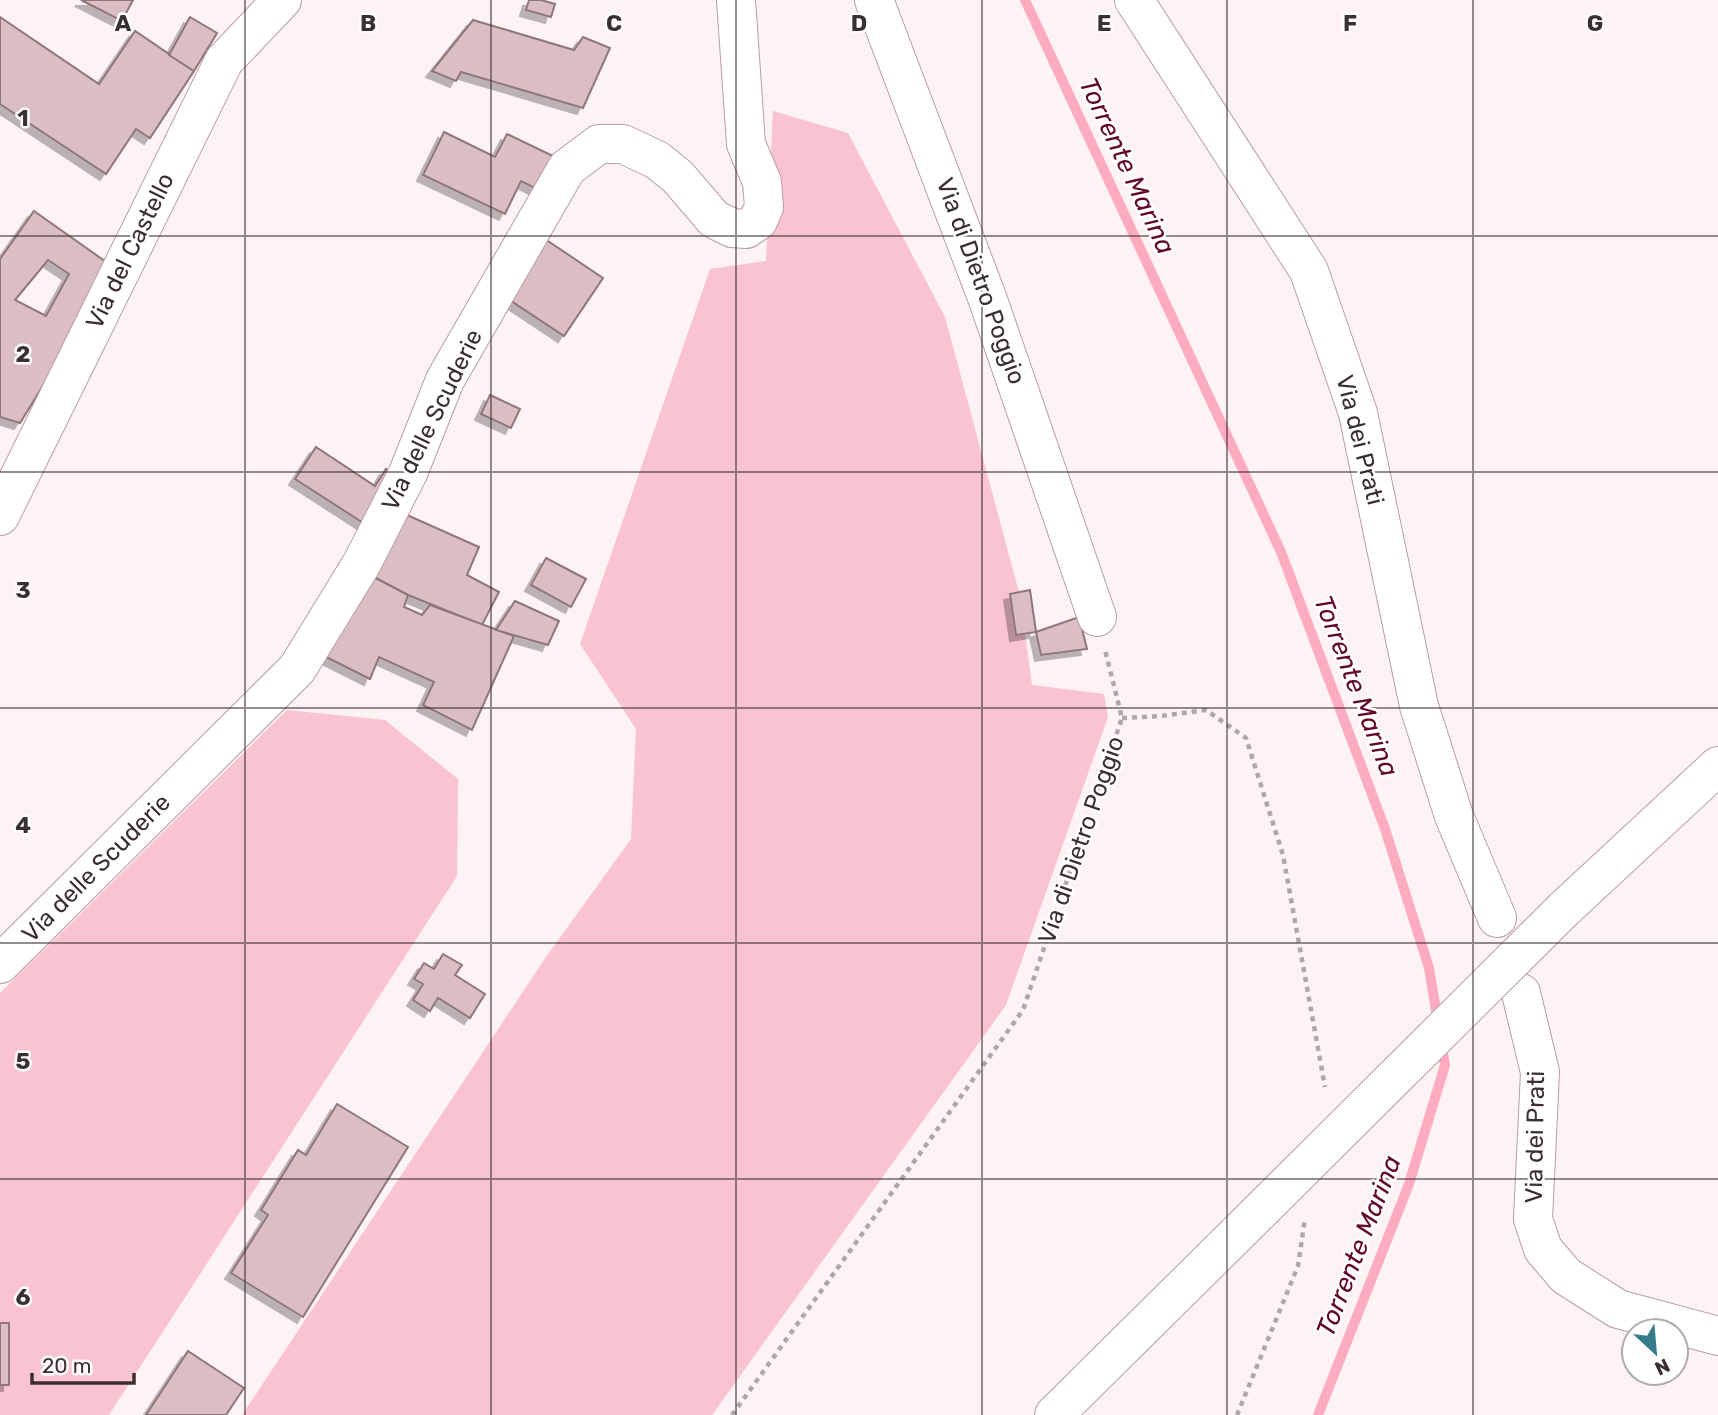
<svg xmlns="http://www.w3.org/2000/svg" width="1718" height="1415" font-family="Rubik,sans-serif">
  <style>
    .green { fill: #f9c3cf }
    .lines { fill: none; stroke-linecap: round; stroke-linejoin: round }
    .stream { stroke: #fdacbf; stroke-width: 10 }
    .building { fill: #dabec4; stroke: #8f767b; stroke-width: 2; fill-rule: evenodd; filter: url(#shadow) }
    .minor-casing { stroke: #b89ea3; stroke-width: 40 }
    .major-casing { stroke: #b89ea3; stroke-width: 40 }
    .path { stroke: #b0a6a8; stroke-width: 4.5; stroke-dasharray: 5 5; stroke-linecap: butt }
    .minor { stroke: #fff; stroke-width: 38 }
    .major { stroke: #fff; stroke-width: 38 }
    .major-bridge-casing { stroke: #b89ea3; stroke-width: 40; stroke-linecap: butt }
    .major-bridge { stroke: #fff; stroke-width: 38 }
    .grid { fill: none; stroke: #3a3032; stroke-width: 2; stroke-opacity: 0.55 }
    .labels { text-anchor: middle; dominant-baseline: central; stroke-width: 5; stroke-linejoin: round; paint-order: stroke }
    .street-label { font-size: 24px; fill: #3a3032; stroke: #fff }
    .water-label { font-size: 26px; font-style: italic; fill: #61072c; stroke: #fff }
    .grid-label { font-size: 23px; text-anchor: middle; font-weight: bold; fill: #3a3032; stroke: #fff; stroke-width: 5; stroke-linejoin: round; paint-order: stroke }
  </style>
  <defs>
    <filter id="shadow"><feDropShadow dx="-6" dy="6" stdDeviation="0" flood-color="#0004"/></filter>
  </defs>
  <rect width="100%" height="100%" fill="#fdf2f4"/>
  <g class="green">
    <polygon points="773,111 848,133 945,317 1020,596 1032,685 1104,694 1108,717 1006,1005 712,1415 242,1415 546,957 631,839 636,729 580,644 710,269 766,261"/>
    <polygon points="287,710 385,720 458,779 457,876 109,1415 0,1415 0,993"/>
  </g>
  <g class="lines">
    <g class="stream">
      <polyline points="1025,0 1281,552 1385,829 1429,968 1438,1022"/>
      <polyline points="1318,1415 1409,1184 1445,1065 1441,1042"/>
    </g>
  </g>
  <g class="building">
    <polygon points="81,0 133,0 122,21"/>
    <polygon points="529,0 541,0 555,4 551,17 526,10"/>
    <polygon points="0,17 99,84 135,31 194,71 150,138 136,129 106,174 0,104"/>
    <polygon points="190,17 217,33 194,71 169,55"/>
    <polygon points="473,20 574,50 583,37 610,48 583,108 461,72 456,81 432,71"/>
    <polygon points="444,132 495,157 507,134 557,158 541,191 521,181 505,214 423,175"/>
    <path d="M34,211L109,264L70,342L20,423L0,417V259ZM48,260L69,274L46,316L15,300Z"/>
    <polygon points="545,239 603,278 564,336 505,297"/>
    <polygon points="490,395 520,409 511,428 481,414"/>
    <polygon points="316,447 375,486 386,469 402,480 371,528 295,479"/>
    <polygon points="398,511 479,547 467,575 499,592 482,625 408,595 366,573"/>
    <polygon points="546,558 586,579 571,607 531,585"/>
    <polygon points="366,573 408,595 404,607 422,615 430,605 514,636 472,730 423,705 434,682 379,657 370,679 322,655"/>
    <polygon points="1030,590 1036,632 1016,635 1010,594"/>
    <polygon points="515,601 559,621 548,645 496,630"/>
    <polygon points="1079,617 1087,649 1041,655 1036,632"/>
    <polygon points="443,954 462,965 455,975 485,994 470,1018 438,998 430,1011 413,1000 423,984 414,979 424,963 434,969"/>
    <polygon points="337,1104 408,1147 303,1317 231,1273 268,1215 261,1210 298,1150 306,1155"/>
    <rect x="0" y="1323" width="9" height="62"/>
    <polygon points="188,1351 244,1388 226,1415 146,1415"/>
  </g>
  <g class="lines">
    <g class="minor-casing">
      <g id="minor">
        <polyline points="874,0 988,300 1097,617"/>
        <polyline points="1134,0 1309,271 1358,413 1419,706 1454,816 1497,918"/>
        <polyline points="0,516 224,61 282,0"/>
        <polyline points="0,964 297,669 362,563 408,473 445,380 567,168 599,144 623,144 657,160 678,177 714,219 732,228 746,229 758,221 764,207 762,182 746,144 736,0"/>
        <polyline points="1521,993 1540,1072 1533,1219 1543,1249 1566,1276 1618,1309 1718,1336"/>
      </g>
    </g>
    <g class="major-casing">
      <g id="major">
        <polyline points="1564,909 1718,766"/>
        <polyline points="1054,1415 1239,1232"/>
      </g>
    </g>
    <g class="path">
      <polyline points="1122,718 1161,716 1206,710 1246,738 1283,855 1325,1087"/>
      <polyline points="732,1415 1023,1010 1122,718 1105,650"/>
      <polyline points="1237,1415 1298,1266 1305,1218"/>
    </g>
    <use href="#minor" class="minor"/>
    <use href="#major" class="major"/>
    <g class="major-bridge-casing">
      <polyline id="major-bridge" points="1239,1232 1564,909"/>
    </g>
    <use href="#major-bridge" class="major-bridge"/>
  </g>
  <path class="grid" d="M245,0V1415M491,0V1415M736,0V1415M982,0V1415M1227,0V1415M1473,0V1415M0,236H1718M0,472H1718M0,708H1718M0,943H1718M0,1179H1718"/>
  <g class="labels">
    <g class="street-label">
      <text transform="translate(130 251) rotate(-64)">Via del Castello</text>
      <text transform="translate(981 281) rotate(70)">Via di Dietro Poggio</text>
      <text transform="translate(432 420) rotate(-64)">Via delle Scuderie</text>
      <text transform="translate(1360 440) rotate(76)">Via dei Prati</text>
      <text transform="translate(1081 840) rotate(-71)">Via di Dietro Poggio</text>
      <text transform="translate(96 868) rotate(-45)">Via delle Scuderie</text>
      <text transform="translate(1535 1137) rotate(-89)">Via dei Prati</text>
    </g>
    <g class="water-label">
      <text transform="translate(1127 166) rotate(65)">Torrente Marina</text>
      <text transform="translate(1356 686) rotate(69)">Torrente Marina</text>
      <text transform="translate(1359 1246) rotate(-69)">Torrente Marina</text>
    </g>
  </g>
  <g class="grid-label">
    <text x="123" y="31">A</text>
    <text x="368" y="31">B</text>
    <text x="614" y="31">C</text>
    <text x="859" y="31">D</text>
    <text x="1104" y="31">E</text>
    <text x="1350" y="31">F</text>
    <text x="1595" y="31">G</text>
    <text x="23" y="126">1</text>
    <text x="23" y="362">2</text>
    <text x="23" y="598">3</text>
    <text x="23" y="833">4</text>
    <text x="23" y="1069">5</text>
    <text x="23" y="1305">6</text>
  </g>
  <g transform="translate(1655 1352) rotate(154)"><circle r="33" fill="#ffffff" stroke="#b0acad" stroke-width="2"/>
  <path d="M0-5L12 26L0 18L-12 26Z" fill="#387c8b"/>
  <text y="-10" font-size="19" font-weight="bold" text-anchor="middle" fill="#3a3032">N</text>
  </g>
  <path d="M32 1373v10h102v-10" fill="none" stroke="#3a3032" stroke-width="3.5"/>
  <text x="42" y="1373" font-size="21" fill="#3a3032" stroke="#ffffff" stroke-width="5" paint-order="stroke">20 m</text>
</svg>
